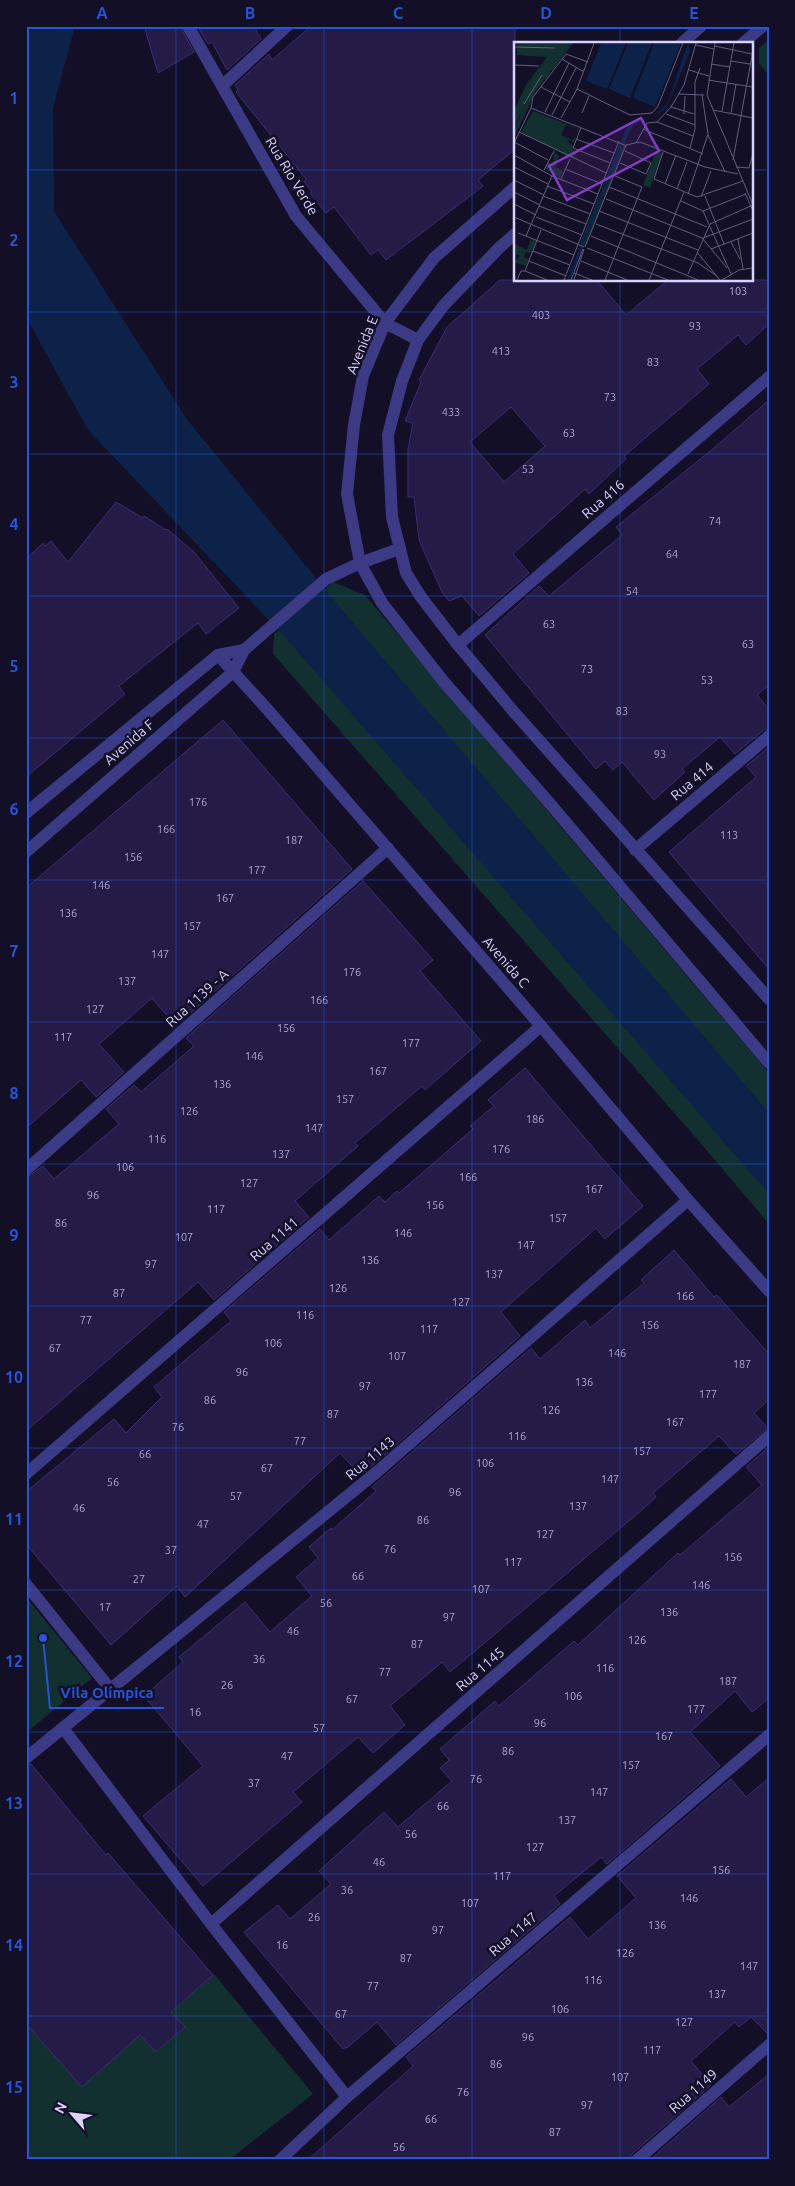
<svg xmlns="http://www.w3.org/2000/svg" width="795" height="2186" font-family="Ubuntu,sans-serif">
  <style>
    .green { fill: #12302f }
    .water { fill: #0c2248 }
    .building { fill: #241b47; stroke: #3b2d73; fill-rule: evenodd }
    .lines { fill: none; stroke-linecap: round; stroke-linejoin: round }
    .minor { stroke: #3d3a85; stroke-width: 12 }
    .tertiary { stroke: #3d3a85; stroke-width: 12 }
    .grid { fill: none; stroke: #2655da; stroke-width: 1; stroke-opacity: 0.55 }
    .labels { text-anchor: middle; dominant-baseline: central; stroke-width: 5; stroke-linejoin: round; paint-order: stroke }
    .number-label { font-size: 11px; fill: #aca6d1 }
    .street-label { font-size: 14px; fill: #d9d4ff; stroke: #130f26 }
    .inset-road { fill: none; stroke: #625e7d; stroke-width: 1 }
    .view { fill: #843dc5; fill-opacity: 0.15; stroke: #843dc5; stroke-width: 2.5 }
    .inset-edge { fill: none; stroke: #d9d4ff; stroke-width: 2.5 }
    .leader { fill: none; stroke: #2655da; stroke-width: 2 }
    .callout-dot { fill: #2655da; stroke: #130f26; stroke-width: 2 }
    .callout-label { font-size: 15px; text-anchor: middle; font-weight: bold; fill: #2655da; stroke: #130f26; stroke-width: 5; stroke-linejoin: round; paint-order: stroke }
    .neatline { fill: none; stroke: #2655da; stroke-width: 2 }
    .grid-label { font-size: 16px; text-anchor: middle; font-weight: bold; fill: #2655da }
  </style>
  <rect width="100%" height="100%" fill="#130f26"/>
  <g class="green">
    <polygon points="769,40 769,75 759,64 759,48"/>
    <polygon points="333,582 365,595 769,1073 769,1224 697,1139 273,654 274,634"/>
    <polygon points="26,1597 92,1678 26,1733"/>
    <polygon points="214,1974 313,2094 229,2160 26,2160 26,2024 140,2035 157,2052 185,2027 171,2012"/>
  </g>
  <polygon class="water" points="26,26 75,26 53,108 54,211 186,418 337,604 769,1113 769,1194 285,637 88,430 26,317"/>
  <g class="building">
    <polygon points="144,26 180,26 194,52 158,73"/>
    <polygon points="197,26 254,26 261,39 227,70 212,42 208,44"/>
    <polygon points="311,26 515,26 515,149 478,180 483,186 386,260 378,250 371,255 334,207 326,213 310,193 312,192 304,182 306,179 236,92 238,90 235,85 269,54 272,60"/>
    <path d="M500,280H597L626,315L668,280H769V324L746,345L738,335L697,369L709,384L624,456L626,459L589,494L585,489L513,554L529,573L479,616L462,596L449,601L442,592L419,540L414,497H408V449L413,423L405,421L421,382L419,380L447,327ZM511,407L545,446L504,482L470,442Z"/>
    <polygon points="769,400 769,685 757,695 769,709 769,728 764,730 735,754 720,737 682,769 685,772 654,800 622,762 613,770 605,761 596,769 485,635 539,586 549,596 622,535 616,527 714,448"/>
    <polygon points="116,502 143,518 144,516 166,530 167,529 194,552 239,608 206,634 198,623 174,642 119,686 125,694 26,777 26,559 43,543 45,546 51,541 68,562"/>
    <polygon points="223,720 352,869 176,1026 152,998 99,1044 124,1072 96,1097 81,1080 26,1128 26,888"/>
    <polygon points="769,747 769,969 669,852 756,777 746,766"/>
    <polygon points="363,881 433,960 420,971 481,1041 425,1090 422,1086 355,1143 358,1146 295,1201 309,1217 214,1300 198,1282 26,1431 26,1178 43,1166 54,1179 119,1124 106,1109 134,1085 141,1092 194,1046 186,1038"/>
    <polygon points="525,1068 643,1206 605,1239 596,1228 501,1312 520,1336 373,1465 360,1475 340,1453 185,1597 177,1586 111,1645 26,1544 26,1492 114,1419 126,1433 162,1397 154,1387 231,1321 224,1312 320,1229 329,1240 379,1196 385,1202 397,1191 399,1193 473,1129 470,1126 494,1106 488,1100"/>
    <polygon points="674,1250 714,1297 717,1295 769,1354 769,1400 754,1413 768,1428 736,1454 719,1436 653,1493 656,1497 643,1509 450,1672 442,1662 390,1706 405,1725 373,1753 358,1737 293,1792 302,1802 203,1886 143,1816 203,1766 144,1696 183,1662 179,1657 245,1602 270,1632 312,1596 296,1577 318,1558 309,1547 331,1528 332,1530 376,1491 372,1487 531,1348 540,1359 585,1320 590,1328 644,1283 641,1280"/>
    <polygon points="769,1447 769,1698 752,1712 735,1691 690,1732 720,1766 607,1864 601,1857 554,1896 560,1904 396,2045 377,2022 347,2048 346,2047 343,2049 244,1932 278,1905 290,1919 331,1884 319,1871 384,1812 398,1827 452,1781 440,1768 449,1760 440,1749 495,1701 499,1706 574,1641 578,1645 678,1553 680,1555 762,1485 746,1467"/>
    <polygon points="31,1764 106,1855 108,1853 213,1975 171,2012 185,2027 156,2052 140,2035 82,2087 26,2024 26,1766"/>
    <polygon points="769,1778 769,2035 751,2017 739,2027 735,2022 691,2061 711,2085 632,2154 629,2160 308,2160 413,2066 406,2057 570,1917 588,1939 636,1898 617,1876 731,1779 746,1797"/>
    <polygon points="769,2074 769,2160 650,2160 721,2097 729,2107"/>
  </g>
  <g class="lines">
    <g class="minor">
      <polyline points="188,26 296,216 385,323 418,340"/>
      <polyline points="222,86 287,26"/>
      <polyline points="458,645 769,377"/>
      <polyline points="635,850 769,736"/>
      <polyline points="26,1170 388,848"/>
      <polyline points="26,1474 541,1026"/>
      <polyline points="26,1584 111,1690"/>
      <polyline points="63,1728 211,1924 347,2097"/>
      <polyline points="26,1758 378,1471 688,1200"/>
      <polyline points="211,1924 769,1436"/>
      <polyline points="280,2160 347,2097 769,1735"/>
      <polyline points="637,2160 769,2045"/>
    </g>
    <g class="tertiary">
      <polyline points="681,44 701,26"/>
      <polyline points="742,44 763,26"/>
      <polyline points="515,187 434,258 385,323 363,376 354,425 347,494 360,563 382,603 444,682 552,806 769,1063"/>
      <polyline points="515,234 501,246 444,305 418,340 402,381 388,435 392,517 406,573 421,597 458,645 513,711 769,999"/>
      <polyline points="218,655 268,710 541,1026 688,1200 769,1291"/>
      <polyline points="26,813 218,655 244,650"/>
      <polyline points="26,852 233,672 244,650 326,579 360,563 399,549"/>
    </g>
  </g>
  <path class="grid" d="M176,26V2160M324,26V2160M472,26V2160M620,26V44M26,170H515M751,170H769M620,280V2160M26,312H769M26,454H769M26,596H769M26,738H769M26,880H769M26,1022H769M26,1164H769M26,1306H769M26,1448H769M26,1590H769M26,1732H769M26,1874H769M26,2016H769"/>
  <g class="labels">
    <g class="number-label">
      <text x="738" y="291">103</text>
      <text x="541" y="315">403</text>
      <text x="695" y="326">93</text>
      <text x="501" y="351">413</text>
      <text x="653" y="362">83</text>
      <text x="610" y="397">73</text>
      <text x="451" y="412">433</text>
      <text x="569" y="433">63</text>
      <text x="528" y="469">53</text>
      <text x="715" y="521">74</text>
      <text x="672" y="554">64</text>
      <text x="632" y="591">54</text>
      <text x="549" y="624">63</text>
      <text x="748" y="644">63</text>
      <text x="587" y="669">73</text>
      <text x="707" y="680">53</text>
      <text x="622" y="711">83</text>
      <text x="660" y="754">93</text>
      <text x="198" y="802">176</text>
      <text x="166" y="829">166</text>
      <text x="729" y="835">113</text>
      <text x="294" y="840">187</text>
      <text x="133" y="857">156</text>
      <text x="257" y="870">177</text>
      <text x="101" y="885">146</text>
      <text x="225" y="898">167</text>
      <text x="68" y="913">136</text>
      <text x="192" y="926">157</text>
      <text x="160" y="954">147</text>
      <text x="352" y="972">176</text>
      <text x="127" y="981">137</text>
      <text x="319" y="1000">166</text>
      <text x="95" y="1009">127</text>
      <text x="286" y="1028">156</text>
      <text x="63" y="1037">117</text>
      <text x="411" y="1043">177</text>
      <text x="254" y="1056">146</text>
      <text x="378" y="1071">167</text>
      <text x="222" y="1084">136</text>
      <text x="345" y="1099">157</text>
      <text x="189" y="1111">126</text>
      <text x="535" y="1119">186</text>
      <text x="314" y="1128">147</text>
      <text x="157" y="1139">116</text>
      <text x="501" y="1149">176</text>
      <text x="281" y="1154">137</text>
      <text x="125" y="1167">106</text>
      <text x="468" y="1177">166</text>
      <text x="249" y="1183">127</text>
      <text x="594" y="1189">167</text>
      <text x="93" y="1195">96</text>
      <text x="435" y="1205">156</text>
      <text x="216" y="1209">117</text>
      <text x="558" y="1218">157</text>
      <text x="61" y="1223">86</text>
      <text x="403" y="1233">146</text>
      <text x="184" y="1237">107</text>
      <text x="526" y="1245">147</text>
      <text x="370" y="1260">136</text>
      <text x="151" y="1264">97</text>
      <text x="494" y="1274">137</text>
      <text x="338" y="1288">126</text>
      <text x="119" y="1293">87</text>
      <text x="685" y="1296">166</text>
      <text x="461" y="1302">127</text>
      <text x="305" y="1315">116</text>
      <text x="86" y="1320">77</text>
      <text x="650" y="1325">156</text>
      <text x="429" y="1329">117</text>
      <text x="273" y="1343">106</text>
      <text x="55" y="1348">67</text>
      <text x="617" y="1353">146</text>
      <text x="397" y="1356">107</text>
      <text x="742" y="1364">187</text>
      <text x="242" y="1372">96</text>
      <text x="584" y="1382">136</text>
      <text x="365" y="1386">97</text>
      <text x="708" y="1394">177</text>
      <text x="210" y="1400">86</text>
      <text x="551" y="1410">126</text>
      <text x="333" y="1414">87</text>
      <text x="675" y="1422">167</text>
      <text x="178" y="1427">76</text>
      <text x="517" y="1436">116</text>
      <text x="300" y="1441">77</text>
      <text x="642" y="1451">157</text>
      <text x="145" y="1454">66</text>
      <text x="485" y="1463">106</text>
      <text x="267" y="1468">67</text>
      <text x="610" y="1479">147</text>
      <text x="113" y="1482">56</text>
      <text x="455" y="1492">96</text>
      <text x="236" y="1496">57</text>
      <text x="578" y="1506">137</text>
      <text x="79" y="1508">46</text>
      <text x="423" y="1520">86</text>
      <text x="203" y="1524">47</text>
      <text x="545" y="1534">127</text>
      <text x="390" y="1549">76</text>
      <text x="171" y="1550">37</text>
      <text x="733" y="1557">156</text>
      <text x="513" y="1562">117</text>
      <text x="358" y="1576">66</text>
      <text x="139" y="1579">27</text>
      <text x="701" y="1585">146</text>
      <text x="481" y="1589">107</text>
      <text x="326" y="1603">56</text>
      <text x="105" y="1607">17</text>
      <text x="669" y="1612">136</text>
      <text x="449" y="1617">97</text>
      <text x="293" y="1631">46</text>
      <text x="637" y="1640">126</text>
      <text x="417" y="1644">87</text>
      <text x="259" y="1659">36</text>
      <text x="605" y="1668">116</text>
      <text x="385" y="1672">77</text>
      <text x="728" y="1681">187</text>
      <text x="227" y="1685">26</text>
      <text x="573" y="1696">106</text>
      <text x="352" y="1699">67</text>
      <text x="696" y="1709">177</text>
      <text x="195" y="1712">16</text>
      <text x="540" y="1723">96</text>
      <text x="319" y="1728">57</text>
      <text x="664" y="1736">167</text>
      <text x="508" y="1751">86</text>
      <text x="287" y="1756">47</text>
      <text x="631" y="1765">157</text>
      <text x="476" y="1779">76</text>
      <text x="254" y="1783">37</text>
      <text x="599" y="1792">147</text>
      <text x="443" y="1806">66</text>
      <text x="567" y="1820">137</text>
      <text x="411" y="1834">56</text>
      <text x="535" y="1847">127</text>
      <text x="379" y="1862">46</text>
      <text x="721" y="1870">156</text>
      <text x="502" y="1876">117</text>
      <text x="347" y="1890">36</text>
      <text x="689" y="1898">146</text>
      <text x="470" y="1903">107</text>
      <text x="314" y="1917">26</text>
      <text x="657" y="1925">136</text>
      <text x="438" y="1930">97</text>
      <text x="282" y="1945">16</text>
      <text x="625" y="1953">126</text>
      <text x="406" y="1958">87</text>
      <text x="749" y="1966">147</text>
      <text x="593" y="1980">116</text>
      <text x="373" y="1986">77</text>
      <text x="717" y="1994">137</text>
      <text x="560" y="2009">106</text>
      <text x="341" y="2014">67</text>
      <text x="684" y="2022">127</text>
      <text x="528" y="2037">96</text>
      <text x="652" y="2050">117</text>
      <text x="496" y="2064">86</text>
      <text x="620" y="2077">107</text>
      <text x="463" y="2092">76</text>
      <text x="587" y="2105">97</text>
      <text x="431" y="2119">66</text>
      <text x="555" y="2132">87</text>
      <text x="399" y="2147">56</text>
    </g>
    <g class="street-label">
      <text transform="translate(292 176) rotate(59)">Rua Rio Verde</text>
      <text transform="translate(362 345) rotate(-68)">Avenida E</text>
      <text transform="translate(603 499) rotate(-41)">Rua 416</text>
      <text transform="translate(129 742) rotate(-41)">Avenida F</text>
      <text transform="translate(692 781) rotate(-40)">Rua 414</text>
      <text transform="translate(506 962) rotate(49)">Avenida C</text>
      <text transform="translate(197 998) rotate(-42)">Rua 1139 - A</text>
      <text transform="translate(274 1239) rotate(-41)">Rua 1141</text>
      <text transform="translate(370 1458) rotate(-40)">Rua 1143</text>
      <text transform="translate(480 1669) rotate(-41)">Rua 1145</text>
      <text transform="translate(513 1934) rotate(-41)">Rua 1147</text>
      <text transform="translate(693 2091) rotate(-41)">Rua 1149</text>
    </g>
  </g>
  <g transform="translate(514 42)">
    <rect width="239" height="239" fill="#130f26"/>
    <path d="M0,1H59L21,50L0,96V88L11,63L0,85V69L12,43L33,15L3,13V2ZM19,69L65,87L63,92V87L52,83L47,93L58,98L62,95L60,100L54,98L53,100L59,103L58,107L62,110L59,117L7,90ZM106,102L111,104L71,204L66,202ZM142,109L148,111L136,146L129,143ZM40,110L45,113L42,125L49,129L46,136L31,127L34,120L39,122ZM17,197L22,199L17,211L12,210L10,215L15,217L12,224L2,221L0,225V219L6,214L0,211L1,202L13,208Z" fill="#12302f"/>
    <path d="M87,1H112L93,47L72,39ZM114,1H138L116,56L95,47ZM140,1H167L141,65L119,56ZM174,1L176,10L152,67L120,83L114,93L56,238H53L111,89L117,80L141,73L153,62Z" fill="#0c2248"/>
    <path class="inset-road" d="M182,3L200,7M201,4L238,12M0,5L41,6M48,17L70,30M217,19L236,22M197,22L216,25M0,23L25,24M175,28L195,34M194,38L239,45M27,45L56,60M63,47L116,73L138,71L144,64L169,1M164,52L190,53M10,62L28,33M157,65L180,72M17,66L113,104M17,66L19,55L52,12L74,20M199,68L239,76M208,69L220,1M31,70L55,21M68,71L75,54M217,71L222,42M152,72L181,83M170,72L171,54M38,73L62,26M47,76L63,47L80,1M143,80L179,94M67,86L59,106L96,121M129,87L189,112M5,90L92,131M194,93L211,130M62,97L100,111M0,100L34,118M0,101L17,66M122,101L133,81L143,80L157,65L170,43L182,1M112,103L126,100L191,125L224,132M176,106L181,87V40L186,26M149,110L140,137L183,155L229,139M0,113L38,134L84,152M219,118L239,8M106,121L132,132L137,121L111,109M0,125L34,142M222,125L235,126L239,111M51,127L88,142M30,128L40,109M47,137L56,117M0,138L30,153M151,142L162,113M33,144L80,162M95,145L193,185M163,147L173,120M0,150L26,163M231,151L239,169M174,152L194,92L188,53M29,154L76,172M191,154L210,202M187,155L197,129M92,157L188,196M167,159L189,169M0,162L22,173M25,164L72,182M85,169L184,208M189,169L217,232M189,169L232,152M0,175L70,205M22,175L68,193M82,182L184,221L203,234M4,191L60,213M12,194L38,134M77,194L184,238M188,196L213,226M189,196L239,177M224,197L229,227M217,200L226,217M71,205L112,103M73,206L154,238M197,207L239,191M19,209L56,223M183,210L206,238M15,219L52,234M67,219L113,238M11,229L33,238M60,231L78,238M174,232L196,182L239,163L193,53L201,1M3,238L7,229H11L27,188M50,238L105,99M57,238L69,207M60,238L70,207M91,238L128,145L101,134M135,238L170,150M208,238L225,228L239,226"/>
    <path class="view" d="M127,76L145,109L53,158L35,124Z"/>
    <rect width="239" height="239" class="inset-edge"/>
  </g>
  <path class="leader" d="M43 1638L50 1708H164"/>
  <circle class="callout-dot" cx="43" cy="1638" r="5"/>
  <g class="callout-label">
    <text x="107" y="1698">Vila Olímpica</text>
  </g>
  <rect width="795" height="2186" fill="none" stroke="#130f26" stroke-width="55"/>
  <g transform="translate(72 2114) rotate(298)" stroke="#130f26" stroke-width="4" paint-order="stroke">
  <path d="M0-4L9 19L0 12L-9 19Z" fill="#d9d4ff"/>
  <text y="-8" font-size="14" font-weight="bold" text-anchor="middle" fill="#d9d4ff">N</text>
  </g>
  <rect x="28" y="28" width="740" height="2130" class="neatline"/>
  <g class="grid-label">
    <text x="102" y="19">A</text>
    <text x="250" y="19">B</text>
    <text x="398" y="19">C</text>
    <text x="546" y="19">D</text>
    <text x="694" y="19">E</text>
    <text x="14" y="104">1</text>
    <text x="14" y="246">2</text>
    <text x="14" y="388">3</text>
    <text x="14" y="530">4</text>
    <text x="14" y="672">5</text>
    <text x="14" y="815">6</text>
    <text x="14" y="957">7</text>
    <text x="14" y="1099">8</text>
    <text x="14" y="1241">9</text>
    <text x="14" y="1383">10</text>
    <text x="14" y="1525">11</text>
    <text x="14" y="1667">12</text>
    <text x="14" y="1809">13</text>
    <text x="14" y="1951">14</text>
    <text x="14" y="2093">15</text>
  </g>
</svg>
